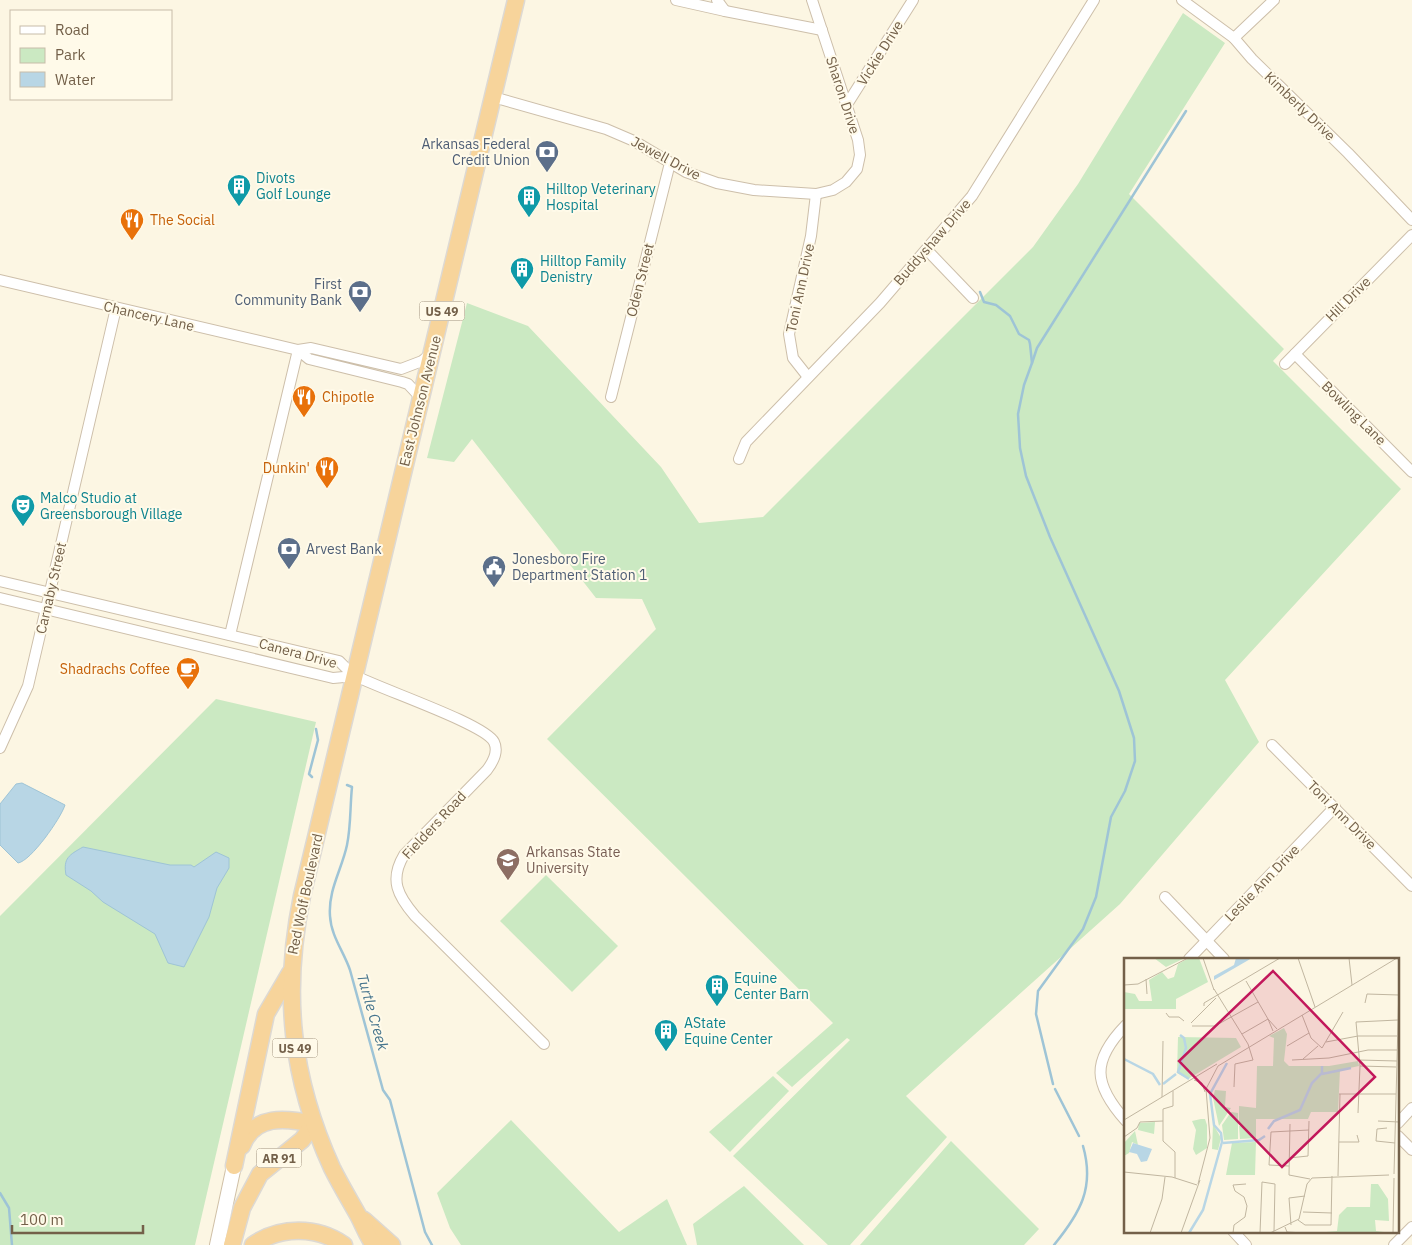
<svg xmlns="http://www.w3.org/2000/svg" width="1412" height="1245" font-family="'IBM Plex Sans',sans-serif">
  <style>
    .green { fill: #cbe9c2 }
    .water { fill: #b8d6e5; stroke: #9ec4d6 }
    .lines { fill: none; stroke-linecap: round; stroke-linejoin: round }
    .stream { stroke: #9ec4d6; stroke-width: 2.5 }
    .minor-casing { stroke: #cdbfaa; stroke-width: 12 }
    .secondary-casing { stroke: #d0c0a7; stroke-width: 16 }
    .trunk-casing { stroke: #ddd9d3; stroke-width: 19 }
    .minor { stroke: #fff; stroke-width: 10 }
    .secondary { stroke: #fff; stroke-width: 14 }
    .trunk { stroke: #f7d49b; stroke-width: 16 }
    .labels { text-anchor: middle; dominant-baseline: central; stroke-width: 4; stroke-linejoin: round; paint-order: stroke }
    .shield { fill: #fffae9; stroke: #9d8e79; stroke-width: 1 }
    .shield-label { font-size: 12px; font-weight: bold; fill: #736049 }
    .street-label { font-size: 14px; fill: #736049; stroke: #fffae9 }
    .service-label { font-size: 14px; fill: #4e5e75; stroke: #fffae9; text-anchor: end }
    .culture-label { font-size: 14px; fill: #0d838f; stroke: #fffae9; text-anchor: start }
    .food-label { font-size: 14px; fill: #c56008; stroke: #fffae9; text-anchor: start }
    .education-label { font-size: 14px; fill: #785e54; stroke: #fffae9; text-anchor: start }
    .water-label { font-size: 15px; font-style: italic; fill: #47758d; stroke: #fffae9 }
    .inset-river { fill: none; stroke: #b8d6e5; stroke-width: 2.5 }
    .inset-road { fill: none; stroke: #c1b6a0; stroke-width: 1 }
    .view { fill: #c2185b; fill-opacity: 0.15; stroke: #c2185b; stroke-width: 2.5 }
    .inset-edge { fill: none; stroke: #736049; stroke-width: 2.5 }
  </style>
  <rect width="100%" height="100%" fill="#fcf6e3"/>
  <g class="green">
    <polygon points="1183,13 1225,43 1129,194 1284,349 1273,361 1401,489 1225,680 1259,742 1120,904 906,1096 947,1137 850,1245 828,1245 733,1156 850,1040 847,1038 792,1087 776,1073 833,1023 547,739 656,629 642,599 596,598 472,439 454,462 427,458 467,303 528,326 661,467 699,523 763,517 1033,247 1078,184"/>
    <polygon points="216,699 316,722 195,1245 0,1245 0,916"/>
    <polygon points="546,875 618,946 572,992 500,921"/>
    <polygon points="773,1076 789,1091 730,1152 709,1132"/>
    <polygon points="511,1120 619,1232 667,1199 687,1245 461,1245 450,1228 437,1193"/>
    <polygon points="951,1141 1039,1229 1024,1245 860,1245"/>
    <polygon points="744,1186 804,1245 697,1245 693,1224"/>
  </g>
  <g class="water">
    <path d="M22,783L65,805C61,818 31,861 18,863L0,845V804L16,784Z"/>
    <path d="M83,847L170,865H191L194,867L216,852L229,858V868L217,888L209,917L184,967L168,963L155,934L103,902L91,891L66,875C63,858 69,855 83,847Z"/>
  </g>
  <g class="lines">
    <g class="stream">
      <polyline points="980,292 984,302 996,305 1010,316 1019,334 1029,340 1030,344 1032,363 1024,385 1018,414 1020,448 1026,476 1050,537 1119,691 1134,738 1135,761 1125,791 1111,817 1096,897 1083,929 1038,991 1036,1014 1053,1084"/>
      <polyline points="1032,363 1037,348 1186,111"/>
      <polyline points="312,777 309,774 318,740 316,729"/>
      <path d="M347,785L352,787C350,806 351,826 347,845C342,869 328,890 330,916C331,936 344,952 350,970L383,1090L390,1100L425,1232L432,1245"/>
      <polyline points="1055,1089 1079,1136"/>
      <polyline points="0,1193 9,1208 12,1245"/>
      <path d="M1054,1245C1080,1213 1095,1188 1083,1146"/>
    </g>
    <g class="minor-casing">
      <g id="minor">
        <polyline points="676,0 725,11 717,0"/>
        <polyline points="1182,0 1234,38 1252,59 1348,153 1412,220"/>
        <polyline points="725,11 822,30"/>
        <polyline points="1234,38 1274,0"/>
        <polyline points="493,97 606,129 634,141 686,172 717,183 754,190 816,194 833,190 846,182 857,169 860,155 858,140 812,0"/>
        <polyline points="846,106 913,0"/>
        <polyline points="927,250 973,298"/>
        <polyline points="0,280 298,350 230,635"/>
        <polyline points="1295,354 1412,472"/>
        <polyline points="1285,364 1412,235"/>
        <polyline points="808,377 793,358 789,334 811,236 816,194"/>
        <polyline points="611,397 670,163"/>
        <polyline points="421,398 408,384 402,382 309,359 298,350 311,348 401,369 422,361 431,354"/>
        <polyline points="739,459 746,442 880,303 972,196 1094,0"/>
        <path d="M0,581L339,661C344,666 350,673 356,676C380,689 485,724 494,742C499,752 493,762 487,770L404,855C389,880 398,896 415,916L544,1044"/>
        <polyline points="0,598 333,678 355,676"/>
        <polyline points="1272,745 1412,886"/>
        <polyline points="0,748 28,686 116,308"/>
        <polyline points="1165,897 1224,959"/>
        <polyline points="1189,959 1335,807"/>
        <path d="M1126,1025C1091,1061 1093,1084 1126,1121"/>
        <polyline points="1398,1123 1412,1108"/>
        <polyline points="1398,1136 1412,1150"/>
        <polyline points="1233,1231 1246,1245"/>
        <polyline points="1394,1245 1412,1227"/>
      </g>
    </g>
    <g class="secondary-casing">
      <polyline id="secondary" points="217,1245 234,1166"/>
    </g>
    <g class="trunk-casing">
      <g id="trunk">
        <path d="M242,1146C254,1114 286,1118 314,1124"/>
        <polyline points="234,1166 266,1014 290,973"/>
        <polyline points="364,1220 392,1245"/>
        <polyline points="232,1245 242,1208 260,1174 302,1140 314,1124"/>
        <path d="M253,1245C280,1226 317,1226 344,1245"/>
        <path d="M374,1245C367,1236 363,1224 358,1215C349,1199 340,1184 332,1168C291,1078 282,993 302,896L516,0"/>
      </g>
    </g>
    <use href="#minor" class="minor"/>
    <use href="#secondary" class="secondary"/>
    <use href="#trunk" class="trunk"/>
  </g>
  <defs>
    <g id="bank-pin" transform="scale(1.25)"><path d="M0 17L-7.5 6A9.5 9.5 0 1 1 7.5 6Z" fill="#5c6f8a" stroke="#fffae9"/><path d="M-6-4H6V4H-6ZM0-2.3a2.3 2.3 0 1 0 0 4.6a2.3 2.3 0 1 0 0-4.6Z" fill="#fff"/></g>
    <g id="building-pin" transform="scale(1.25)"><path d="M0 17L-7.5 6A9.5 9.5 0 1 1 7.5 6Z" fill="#0f9aa8" stroke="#fffae9"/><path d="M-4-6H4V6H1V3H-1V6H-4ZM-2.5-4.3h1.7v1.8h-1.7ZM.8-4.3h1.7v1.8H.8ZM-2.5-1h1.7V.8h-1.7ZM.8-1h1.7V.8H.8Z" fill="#fff"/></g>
    <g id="restaurant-pin" transform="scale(1.25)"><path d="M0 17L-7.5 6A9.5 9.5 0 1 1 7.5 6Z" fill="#e8710a" stroke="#fffae9"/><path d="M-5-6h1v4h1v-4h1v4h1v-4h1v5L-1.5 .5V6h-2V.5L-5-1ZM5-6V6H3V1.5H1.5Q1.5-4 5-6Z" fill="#fff"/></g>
    <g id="theatre-pin" transform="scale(1.25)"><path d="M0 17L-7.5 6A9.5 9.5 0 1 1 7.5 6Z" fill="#0f9aa8" stroke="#fffae9"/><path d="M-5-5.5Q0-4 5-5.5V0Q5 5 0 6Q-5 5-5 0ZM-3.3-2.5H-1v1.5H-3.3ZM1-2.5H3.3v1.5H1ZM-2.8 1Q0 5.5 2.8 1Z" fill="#fff"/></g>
    <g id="civic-pin" transform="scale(1.25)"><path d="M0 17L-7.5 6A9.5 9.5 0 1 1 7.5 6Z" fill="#5c6f8a" stroke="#fffae9"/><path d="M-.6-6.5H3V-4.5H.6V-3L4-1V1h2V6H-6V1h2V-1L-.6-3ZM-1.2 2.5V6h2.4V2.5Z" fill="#fff"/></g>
    <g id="cafe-pin" transform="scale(1.25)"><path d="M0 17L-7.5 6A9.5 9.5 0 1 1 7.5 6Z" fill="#e8710a" stroke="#fffae9"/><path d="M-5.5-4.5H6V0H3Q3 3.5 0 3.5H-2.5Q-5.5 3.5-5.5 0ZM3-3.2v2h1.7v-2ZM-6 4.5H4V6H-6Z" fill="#fff"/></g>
    <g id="university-pin" transform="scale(1.25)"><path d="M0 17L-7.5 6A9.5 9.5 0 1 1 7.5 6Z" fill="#8d6e63" stroke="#fffae9"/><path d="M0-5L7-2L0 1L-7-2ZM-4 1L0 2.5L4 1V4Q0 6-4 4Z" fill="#fff"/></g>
  </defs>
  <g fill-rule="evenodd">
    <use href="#bank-pin" x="547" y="152"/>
    <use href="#building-pin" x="239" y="186"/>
    <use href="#building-pin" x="529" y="197"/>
    <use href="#restaurant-pin" x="132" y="220"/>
    <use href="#building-pin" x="522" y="269"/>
    <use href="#bank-pin" x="360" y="292"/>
    <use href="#restaurant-pin" x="304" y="397"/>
    <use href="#restaurant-pin" x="327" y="468"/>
    <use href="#theatre-pin" x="23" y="506"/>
    <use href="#bank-pin" x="289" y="549"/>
    <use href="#civic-pin" x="494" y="567"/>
    <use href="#cafe-pin" x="188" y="669"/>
    <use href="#university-pin" x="508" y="860"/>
    <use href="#building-pin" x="717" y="986"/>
    <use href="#building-pin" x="666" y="1031"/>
  </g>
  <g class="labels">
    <g class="shield">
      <rect x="419.5" y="301.5" width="45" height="19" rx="4"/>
      <rect x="272.5" y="1038.5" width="45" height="19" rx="4"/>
      <rect x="256.5" y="1148.5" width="45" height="19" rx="4"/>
    </g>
    <g class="shield-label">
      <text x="442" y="311">US 49</text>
      <text x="295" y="1048">US 49</text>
      <text x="279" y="1158">AR 91</text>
    </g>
    <g class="street-label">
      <text transform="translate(880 53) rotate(-58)">Vickie Drive</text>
      <text transform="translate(843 95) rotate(72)">Sharon Drive</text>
      <text transform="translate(1300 106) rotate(44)">Kimberly Drive</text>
      <text transform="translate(666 158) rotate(28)">Jewell Drive</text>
      <text transform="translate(932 242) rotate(-49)">Buddyshaw Drive</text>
      <text transform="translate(640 280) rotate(-76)">Oden Street</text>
      <text transform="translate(800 288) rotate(-78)">Toni Ann Drive</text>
      <text transform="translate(1348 299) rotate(-45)">Hill Drive</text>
      <text transform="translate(149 316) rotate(13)">Chancery Lane</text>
      <text transform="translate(420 401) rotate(-76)">East Johnson Avenue</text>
      <text transform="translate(1354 413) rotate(45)">Bowling Lane</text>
      <text transform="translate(51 588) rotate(-77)">Carnaby Street</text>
      <text transform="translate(298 653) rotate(15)">Canera Drive</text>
      <text transform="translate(1342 815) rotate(45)">Toni Ann Drive</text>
      <text transform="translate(434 825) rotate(-47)">Fielders Road</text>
      <text transform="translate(1262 883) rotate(-46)">Leslie Ann Drive</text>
      <text transform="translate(305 894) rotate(-78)">Red Wolf Boulevard</text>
    </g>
    <g class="service-label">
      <text x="530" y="144">Arkansas Federal<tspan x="530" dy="16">Credit Union</tspan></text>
      <text x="342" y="284">First<tspan x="342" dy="16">Community Bank</tspan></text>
      <text x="306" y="549" text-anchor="start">Arvest Bank</text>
      <text x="512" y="559" text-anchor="start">Jonesboro Fire<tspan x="512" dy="16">Department Station 1</tspan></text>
    </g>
    <g class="culture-label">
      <text x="256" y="178">Divots<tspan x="256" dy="16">Golf Lounge</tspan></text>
      <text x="546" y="189">Hilltop Veterinary<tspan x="546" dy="16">Hospital</tspan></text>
      <text x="540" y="261">Hilltop Family<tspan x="540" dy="16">Denistry</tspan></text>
      <text x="40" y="498">Malco Studio at<tspan x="40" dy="16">Greensborough Village</tspan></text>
      <text x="734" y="978">Equine<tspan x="734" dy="16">Center Barn</tspan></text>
      <text x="684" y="1023">AState<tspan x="684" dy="16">Equine Center</tspan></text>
    </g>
    <g class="food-label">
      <text x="150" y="220">The Social</text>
      <text x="322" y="397">Chipotle</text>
      <text x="310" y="468" text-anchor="end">Dunkin'</text>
      <text x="170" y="669" text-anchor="end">Shadrachs Coffee</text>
    </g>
    <g class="education-label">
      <text x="526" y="852">Arkansas State<tspan x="526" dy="16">University</tspan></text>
    </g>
    <g class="water-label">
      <text transform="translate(373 1012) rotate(74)">Turtle Creek</text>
    </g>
  </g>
  <g transform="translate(1124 958)">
    <rect width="275" height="275" fill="#fcf6e3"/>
    <path d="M30,0H61L42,9ZM65,0H75L84,24L52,41V51H0V34L11,36L15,43H28L25,22L38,14L44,21L50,19L54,6ZM160,70L163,76L160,103L165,108H205L234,103L235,108L216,112L214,154H187L184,161H132V180L116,181L115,168L119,167H115V148L132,150L133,108H149L150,80L145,78ZM54,79L112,80L117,89L64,121L53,115ZM91,132L102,133L101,149L107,150L95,168L89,140ZM107,154L114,155V181L100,182L98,167ZM77,161H81L83,167V190L72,197L69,191L72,172L68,163ZM31,164L30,176L14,172L15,165ZM89,166L97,180L94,192L88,191ZM11,173L14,187L8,184L5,195L0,198V185ZM132,184L131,217H102L108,185ZM247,226H254L264,241L265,263L251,262L252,273L268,275H191L213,273L215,257L223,249H246Z" fill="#cbe9c2"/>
    <path d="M112,0H128L90,22V18L110,7ZM9,185L28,191L23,203L17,204L13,196L5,194Z" fill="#b8d6e5"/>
    <path class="inset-river" d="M56,77L60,80L62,90L54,114L65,121M0,101L29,116L36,127M198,116L227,110M39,126L52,116M144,171L150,163L176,152L188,125L198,115V108M99,185L135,182L141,178M65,275L79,252L98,184L97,175L90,167L86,136L103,105"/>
    <path class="inset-road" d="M79,0L90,32M174,0L191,49M225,0L228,27M22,21L23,36M0,27L14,26L64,0M90,31L124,86L129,102L111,106L110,129M241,45L243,36L275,37M80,48V45L156,0M42,55L45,59H55L60,63M178,57L187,80L198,90L219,54M67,65L92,40M68,68H91L134,44M149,73L144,61L153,71M118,76L144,61L122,23M202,84L234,78H273M163,88L185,75M179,101L194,88M168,102L205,100L244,92H273M235,102L273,103M236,108L272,109M78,115L93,106M70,122L78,125L81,134M49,133V148L39,151V183L51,194V220M215,136H272M38,139L39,83M234,155L236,108L232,64L274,62M0,162L78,115M254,163L275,164M166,166L165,217L186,221M263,170L253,171L252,183L271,185M0,179L13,170L16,164L39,163M215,184H235L233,177M165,200L184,198L185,163M165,208L145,207L147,174L185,172M0,214L48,219L73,227M270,216L275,27M214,218L216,136M74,226L86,180L82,131L94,108L273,0M179,254L208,255M174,262L181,267H207L208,218M167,267L165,240L181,238M161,269L163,274L180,275M26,275L38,241L41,219M57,275L76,222M109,275L110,267L121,259L123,248L120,239L111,233L109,227L122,226M136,275L138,224L151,226L150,273M146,275L175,261L183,226L188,220L265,217M269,275L270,220"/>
    <path class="view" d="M149,13L251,119L158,209L55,103Z"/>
    <rect width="275" height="275" class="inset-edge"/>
  </g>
  <rect x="10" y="10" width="162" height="90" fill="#fffae9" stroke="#c7bca9"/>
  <rect x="20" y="26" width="25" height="8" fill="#ffffff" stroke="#c7bca9"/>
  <text x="55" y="35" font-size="15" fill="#736049">Road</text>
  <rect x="20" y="48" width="25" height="15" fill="#cbe9c2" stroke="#c7bca9"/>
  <text x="55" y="60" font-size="15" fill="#736049">Park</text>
  <rect x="20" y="72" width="25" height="15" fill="#b8d6e5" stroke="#c7bca9"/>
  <text x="55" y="85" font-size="15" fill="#736049">Water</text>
  <path d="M12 1225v8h131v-8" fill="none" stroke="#736049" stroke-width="2.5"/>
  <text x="20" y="1225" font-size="15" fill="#736049" stroke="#fffae9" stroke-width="4" paint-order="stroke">100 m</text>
</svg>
